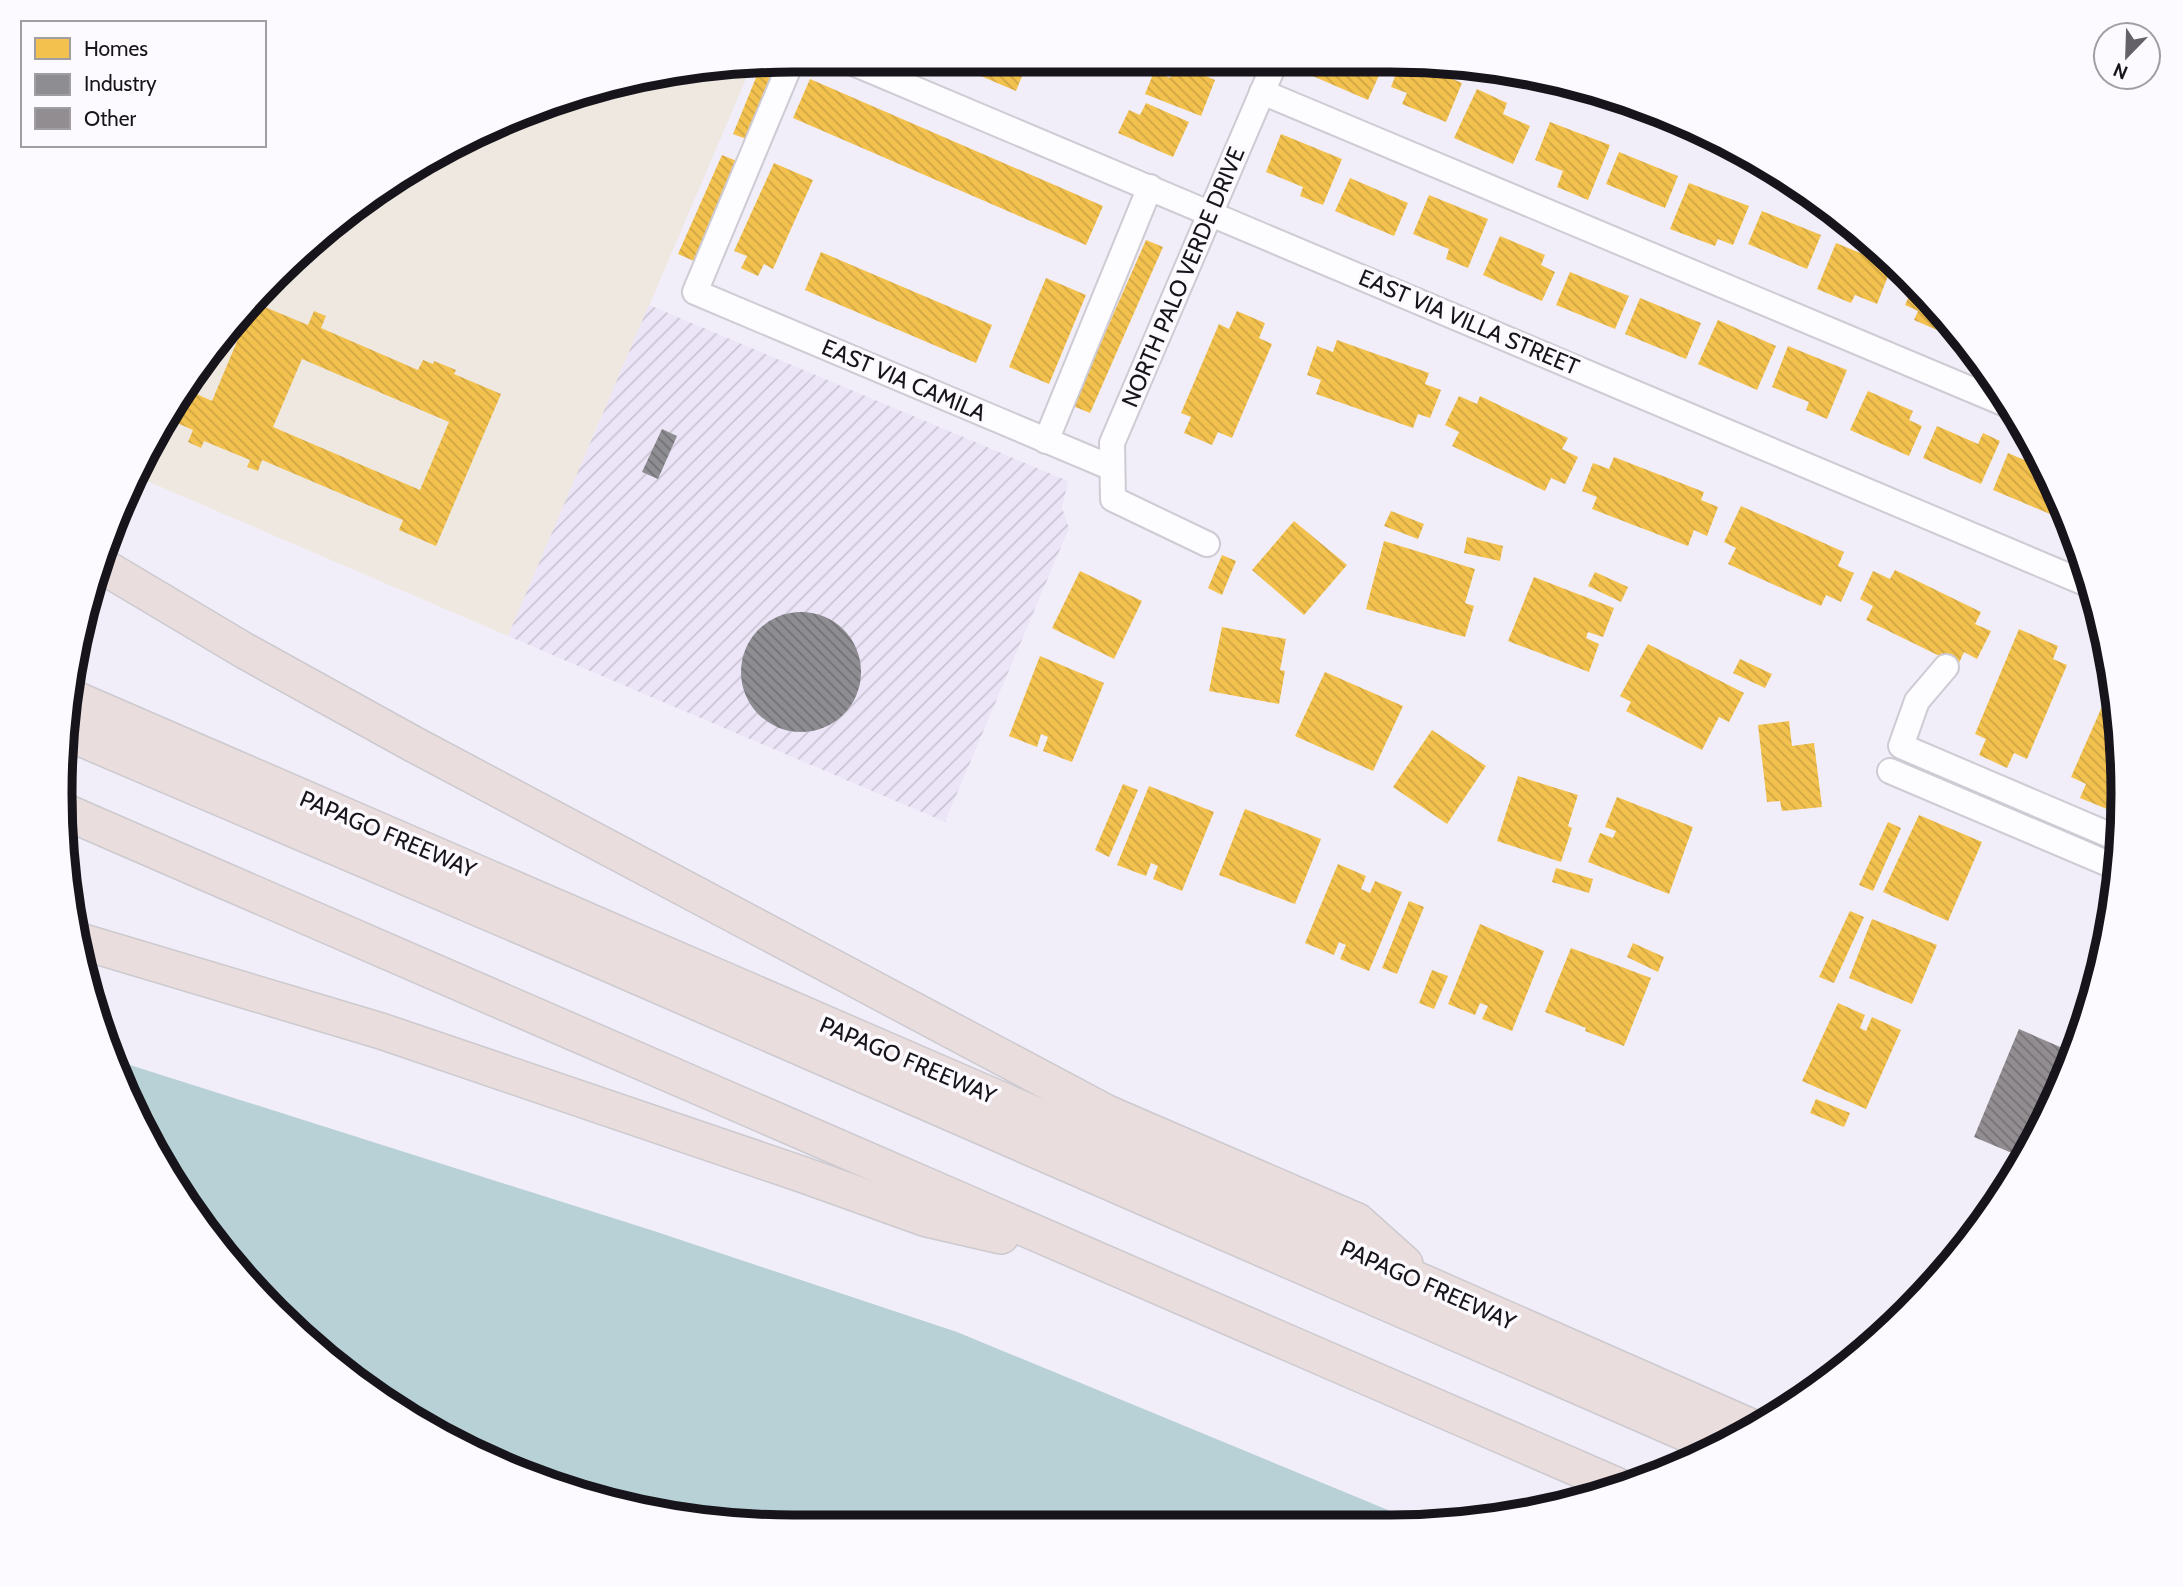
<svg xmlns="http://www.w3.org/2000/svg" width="2183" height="1587" font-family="Cabin,sans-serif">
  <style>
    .commercial { fill: #efe8e1 }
    .industrial { fill: url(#industrial-furrows) }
    .water { fill: #b7d1d6 }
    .homes { fill: url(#homes-back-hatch); fill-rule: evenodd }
    .industry { fill: url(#industry-back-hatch) }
    .building { fill: url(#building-back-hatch) }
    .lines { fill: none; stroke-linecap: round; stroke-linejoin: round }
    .minor-casing { stroke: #cecbd4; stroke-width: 28 }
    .highway-casing { stroke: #cccacf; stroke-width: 38 }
    .minor { stroke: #fdfcfe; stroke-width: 24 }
    .highway { stroke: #eadddd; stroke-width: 35 }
    .labels { text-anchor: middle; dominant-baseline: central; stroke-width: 7; stroke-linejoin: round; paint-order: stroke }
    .street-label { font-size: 23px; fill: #17151b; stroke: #fcfafe }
    .rim { fill: none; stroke: #17151b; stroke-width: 9 }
  </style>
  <defs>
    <pattern id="industrial-furrows" width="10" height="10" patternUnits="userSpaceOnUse" patternTransform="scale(1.75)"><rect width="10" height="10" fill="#ece5f8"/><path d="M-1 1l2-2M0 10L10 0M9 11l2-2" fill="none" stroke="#cac4d4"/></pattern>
    <pattern id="homes-back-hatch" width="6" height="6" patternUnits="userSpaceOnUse" patternTransform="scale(1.75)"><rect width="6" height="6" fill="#f2c14e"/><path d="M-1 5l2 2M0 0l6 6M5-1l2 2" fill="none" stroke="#cfa544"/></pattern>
    <pattern id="industry-back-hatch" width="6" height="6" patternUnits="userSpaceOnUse" patternTransform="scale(1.75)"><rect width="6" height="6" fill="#8d8d92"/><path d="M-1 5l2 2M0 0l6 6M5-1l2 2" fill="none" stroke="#727276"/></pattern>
    <pattern id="building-back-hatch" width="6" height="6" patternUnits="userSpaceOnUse" patternTransform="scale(1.75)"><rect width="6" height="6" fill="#928d91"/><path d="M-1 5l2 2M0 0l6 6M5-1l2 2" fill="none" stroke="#767276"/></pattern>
  </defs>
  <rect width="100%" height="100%" fill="#f2eef9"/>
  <polygon class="commercial" points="752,65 508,636 133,475 241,310 386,183 512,116 603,85"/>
  <polygon class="industrial" points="649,305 1068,481 1062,508 1069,528 945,822 508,636"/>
  <polygon class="water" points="111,1059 654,1231 957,1332 1417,1522 745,1526 603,1502 427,1429 310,1346 211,1241 115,1074"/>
  <g class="homes">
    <polygon points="965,60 1014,60 1012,64 1025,69 1016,91 962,68"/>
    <polygon points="1183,60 1202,60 1199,66"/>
    <polygon points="1314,60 1380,60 1385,62 1368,100 1308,74"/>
    <polygon points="1401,61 1411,62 1462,83 1446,122 1402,104 1407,93 1391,87"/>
    <polygon points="1176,64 1215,80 1201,116 1145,94 1154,72 1170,78"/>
    <polygon points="760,68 775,74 749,140 733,134"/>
    <polygon points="810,79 1103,206 1086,245 793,118"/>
    <polygon points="1477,89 1507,103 1503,114 1530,126 1513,164 1454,138"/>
    <polygon points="1146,103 1189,122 1173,157 1118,133 1129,110 1140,115"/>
    <polygon points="1550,122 1610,145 1588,200 1557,187 1563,171 1535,160"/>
    <polygon points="1281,134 1342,159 1323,205 1300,196 1303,187 1266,172"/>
    <polygon points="1619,152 1678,176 1665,208 1606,184"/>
    <polygon points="722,155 739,162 694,261 678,254"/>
    <polygon points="774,163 813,180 773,269 764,264 758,276 741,268 747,256 734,251"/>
    <polygon points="1350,178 1408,203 1394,236 1335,211"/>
    <polygon points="1689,183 1749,206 1733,245 1718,239 1715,246 1670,229"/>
    <polygon points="1429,195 1488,219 1468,268 1446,259 1449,249 1413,234"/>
    <polygon points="1762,211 1821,235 1807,269 1748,244"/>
    <polygon points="1500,236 1545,255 1541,265 1555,272 1542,301 1483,275"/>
    <polygon points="1146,240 1163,247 1090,413 1073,406"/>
    <polygon points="1836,243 1892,266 1877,304 1855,295 1851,303 1817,289"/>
    <polygon points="821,252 992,325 976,363 805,290"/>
    <polygon points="1570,272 1629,296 1615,329 1556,305"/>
    <polygon points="1046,278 1086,295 1049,384 1009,367"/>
    <polygon points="1914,285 1962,336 1960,340 1914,320 1918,311 1905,305"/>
    <path d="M263,290L267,292L260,305L308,325L314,311L326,316L321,328L418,370L423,360L433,364L434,361L456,370L454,374L501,394L436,546L399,530L403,520L262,460L258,471L247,467L250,460L204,441L201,448L188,442L193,430L168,419L188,390L212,401L241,332L230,327L241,310ZM302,359L449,422L420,490L273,427Z"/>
    <polygon points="1640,298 1701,323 1686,359 1625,334"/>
    <polygon points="1237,311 1265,323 1259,338 1272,344 1232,438 1218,432 1212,445 1184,433 1191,417 1181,413 1219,324 1229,329"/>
    <polygon points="1718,320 1776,346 1757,390 1698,364"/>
    <polygon points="1337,340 1429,373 1425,384 1441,390 1430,418 1418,414 1413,428 1316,394 1321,380 1307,375 1317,346 1333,352"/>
    <polygon points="1788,346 1847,370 1827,419 1806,410 1809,402 1772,387"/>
    <polygon points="1868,391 1913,411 1909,420 1922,426 1909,456 1850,430"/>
    <polygon points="1459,396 1477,404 1480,396 1568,438 1562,449 1578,457 1565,484 1551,478 1545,491 1452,446 1459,432 1445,425"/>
    <polygon points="1937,426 1978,444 1983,433 2000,441 1981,484 1923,458"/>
    <polygon points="2008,453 2048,470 2058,496 2050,514 1993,490"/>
    <polygon points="1614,457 1704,492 1701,500 1718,507 1707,536 1694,530 1688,546 1592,509 1597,497 1582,491 1593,463 1609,469"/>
    <polygon points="1741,506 1844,552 1838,566 1854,573 1841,602 1826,595 1821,606 1728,564 1736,548 1724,542"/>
    <polygon points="1391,511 1424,524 1418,539 1384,526"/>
    <polygon points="1294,521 1347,565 1304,615 1252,570"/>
    <polygon points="1467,537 1503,546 1500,561 1464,553"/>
    <polygon points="1384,541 1475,569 1465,603 1474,606 1465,637 1366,609"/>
    <polygon points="1222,555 1236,561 1222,595 1208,588"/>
    <polygon points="1895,570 1981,612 1975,624 1991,631 1977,659 1964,652 1958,665 1866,620 1873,606 1860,599 1873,571 1890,579"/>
    <polygon points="1080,571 1142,601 1114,659 1052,628"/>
    <polygon points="1595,572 1628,587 1621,602 1588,586"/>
    <polygon points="1534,577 1614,608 1603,637 1588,632 1586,638 1599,644 1589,672 1508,641"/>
    <polygon points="1222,627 1286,639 1280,670 1285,671 1279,704 1209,691"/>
    <polygon points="2019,629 2058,646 2053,659 2067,665 2027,759 2014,753 2007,768 1979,755 1986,739 1975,734"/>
    <polygon points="1648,644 1744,693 1729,722 1719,717 1702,750 1626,711 1631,702 1620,696"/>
    <polygon points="1040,656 1104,683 1072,762 1043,751 1048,737 1041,734 1037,747 1009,736"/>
    <polygon points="1740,659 1772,674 1765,688 1733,673"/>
    <polygon points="1325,672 1403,706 1373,771 1295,736"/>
    <polygon points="2112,684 2122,745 2120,795 2115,792 2107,809 2080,798 2086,784 2071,777"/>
    <polygon points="1789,721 1792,746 1814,743 1822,807 1782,811 1780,801 1767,802 1758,725"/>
    <polygon points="1432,730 1486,766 1447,824 1393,787"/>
    <polygon points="1518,776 1578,795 1568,826 1572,828 1561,862 1497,841"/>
    <polygon points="1123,784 1138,790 1109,857 1095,850"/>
    <polygon points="1149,786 1214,812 1182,891 1153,879 1158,866 1151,863 1146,876 1117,865"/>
    <polygon points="1617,797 1693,827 1669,894 1588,862 1600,833 1613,838 1616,831 1605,827"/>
    <polygon points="1245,809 1321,839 1295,904 1219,875"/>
    <polygon points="1919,815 1982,842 1948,921 1883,892"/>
    <polygon points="1888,822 1901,828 1873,891 1859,885"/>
    <polygon points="1338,864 1366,876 1361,889 1370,893 1375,881 1402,892 1369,971 1340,959 1346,945 1339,942 1334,955 1305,943"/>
    <polygon points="1556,868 1593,879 1589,893 1552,882"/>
    <polygon points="1409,901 1424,907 1397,974 1382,968"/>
    <polygon points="1850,911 1864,917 1834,983 1819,977"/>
    <polygon points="1872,919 1937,945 1912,1004 1849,978"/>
    <polygon points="1480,924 1544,951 1512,1031 1482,1019 1488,1006 1480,1003 1475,1015 1448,1004"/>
    <polygon points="1633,943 1664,957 1658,972 1627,957"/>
    <polygon points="1571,948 1651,978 1624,1046 1585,1031 1586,1028 1545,1012"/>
    <polygon points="1432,970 1448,976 1434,1009 1419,1003"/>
    <polygon points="1838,1003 1865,1015 1860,1028 1866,1031 1872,1017 1901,1030 1866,1109 1802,1081"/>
    <polygon points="1816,1099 1850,1113 1844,1127 1810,1113"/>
  </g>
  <g class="industry">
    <polygon points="662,429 677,436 658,479 642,472"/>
    <circle cx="801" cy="672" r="60"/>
  </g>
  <polygon class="building" points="2019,1029 2074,1053 2026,1159 1974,1137"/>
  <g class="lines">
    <g class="minor-casing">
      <g id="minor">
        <polyline points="792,60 695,292 1112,468"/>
        <polyline points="846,60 2092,586"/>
        <polyline points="1091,61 1092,60"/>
        <polyline points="1262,92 2008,405"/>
        <polyline points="1667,114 1673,117"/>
        <polyline points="1046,441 1150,187"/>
        <polyline points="1207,544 1113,499 1112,443 1276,60"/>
        <polyline points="1946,667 1917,701 1901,746 2119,839"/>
        <polyline points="1890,771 2118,868"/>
      </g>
    </g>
    <g class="highway-casing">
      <g id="highway">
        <polyline points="99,564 245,651 415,745 1107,1113 1357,1221 1405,1264"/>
        <polyline points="66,695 1429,1285 1749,1426"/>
        <polyline points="66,732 602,961 1715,1446"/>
        <polyline points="66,812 1618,1486"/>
        <polyline points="80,941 381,1031 801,1174 927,1219 1001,1236"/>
      </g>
    </g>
    <use href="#minor" class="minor"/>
    <use href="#highway" class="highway"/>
  </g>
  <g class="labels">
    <g class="street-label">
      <text transform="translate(1183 277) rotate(-67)">NORTH PALO VERDE DRIVE</text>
      <text transform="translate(1469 322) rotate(23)">EAST VIA VILLA STREET</text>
      <text transform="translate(904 380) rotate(23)">EAST VIA CAMILA</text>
      <text transform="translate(388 834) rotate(23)">PAPAGO FREEWAY</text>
      <text transform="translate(908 1060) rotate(23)">PAPAGO FREEWAY</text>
      <text transform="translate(1428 1285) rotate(24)">PAPAGO FREEWAY</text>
    </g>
  </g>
  <path d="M0 0H2183V1587H0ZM793 72H1390A721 721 0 0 1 2111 793V794A721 721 0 0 1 1390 1515H793A721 721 0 0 1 72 794V793A721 721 0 0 1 793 72Z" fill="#fcfafe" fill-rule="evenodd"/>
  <path class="rim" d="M793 72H1390A721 721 0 0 1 2111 793V794A721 721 0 0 1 1390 1515H793A721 721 0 0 1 72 794V793A721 721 0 0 1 793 72Z"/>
  <rect x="21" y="21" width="245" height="126" fill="#fcfafe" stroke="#a09ea3" stroke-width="2"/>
  <rect x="35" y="38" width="35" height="21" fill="#f2c14e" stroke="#a09ea3" stroke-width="2"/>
  <text x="84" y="56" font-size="21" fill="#17151b">Homes</text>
  <rect x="35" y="74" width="35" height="21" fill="#8d8d92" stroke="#a09ea3" stroke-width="2"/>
  <text x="84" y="91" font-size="21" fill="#17151b">Industry</text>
  <rect x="35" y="108" width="35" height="21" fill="#928d91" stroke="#a09ea3" stroke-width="2"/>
  <text x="84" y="126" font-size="21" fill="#17151b">Other</text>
  <g transform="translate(2127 56) rotate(203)"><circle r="33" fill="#fcfafe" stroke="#a09ea3" stroke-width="2"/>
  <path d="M0-5L12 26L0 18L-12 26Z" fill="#646169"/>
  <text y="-10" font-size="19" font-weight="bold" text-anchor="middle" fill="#17151b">N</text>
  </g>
</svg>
